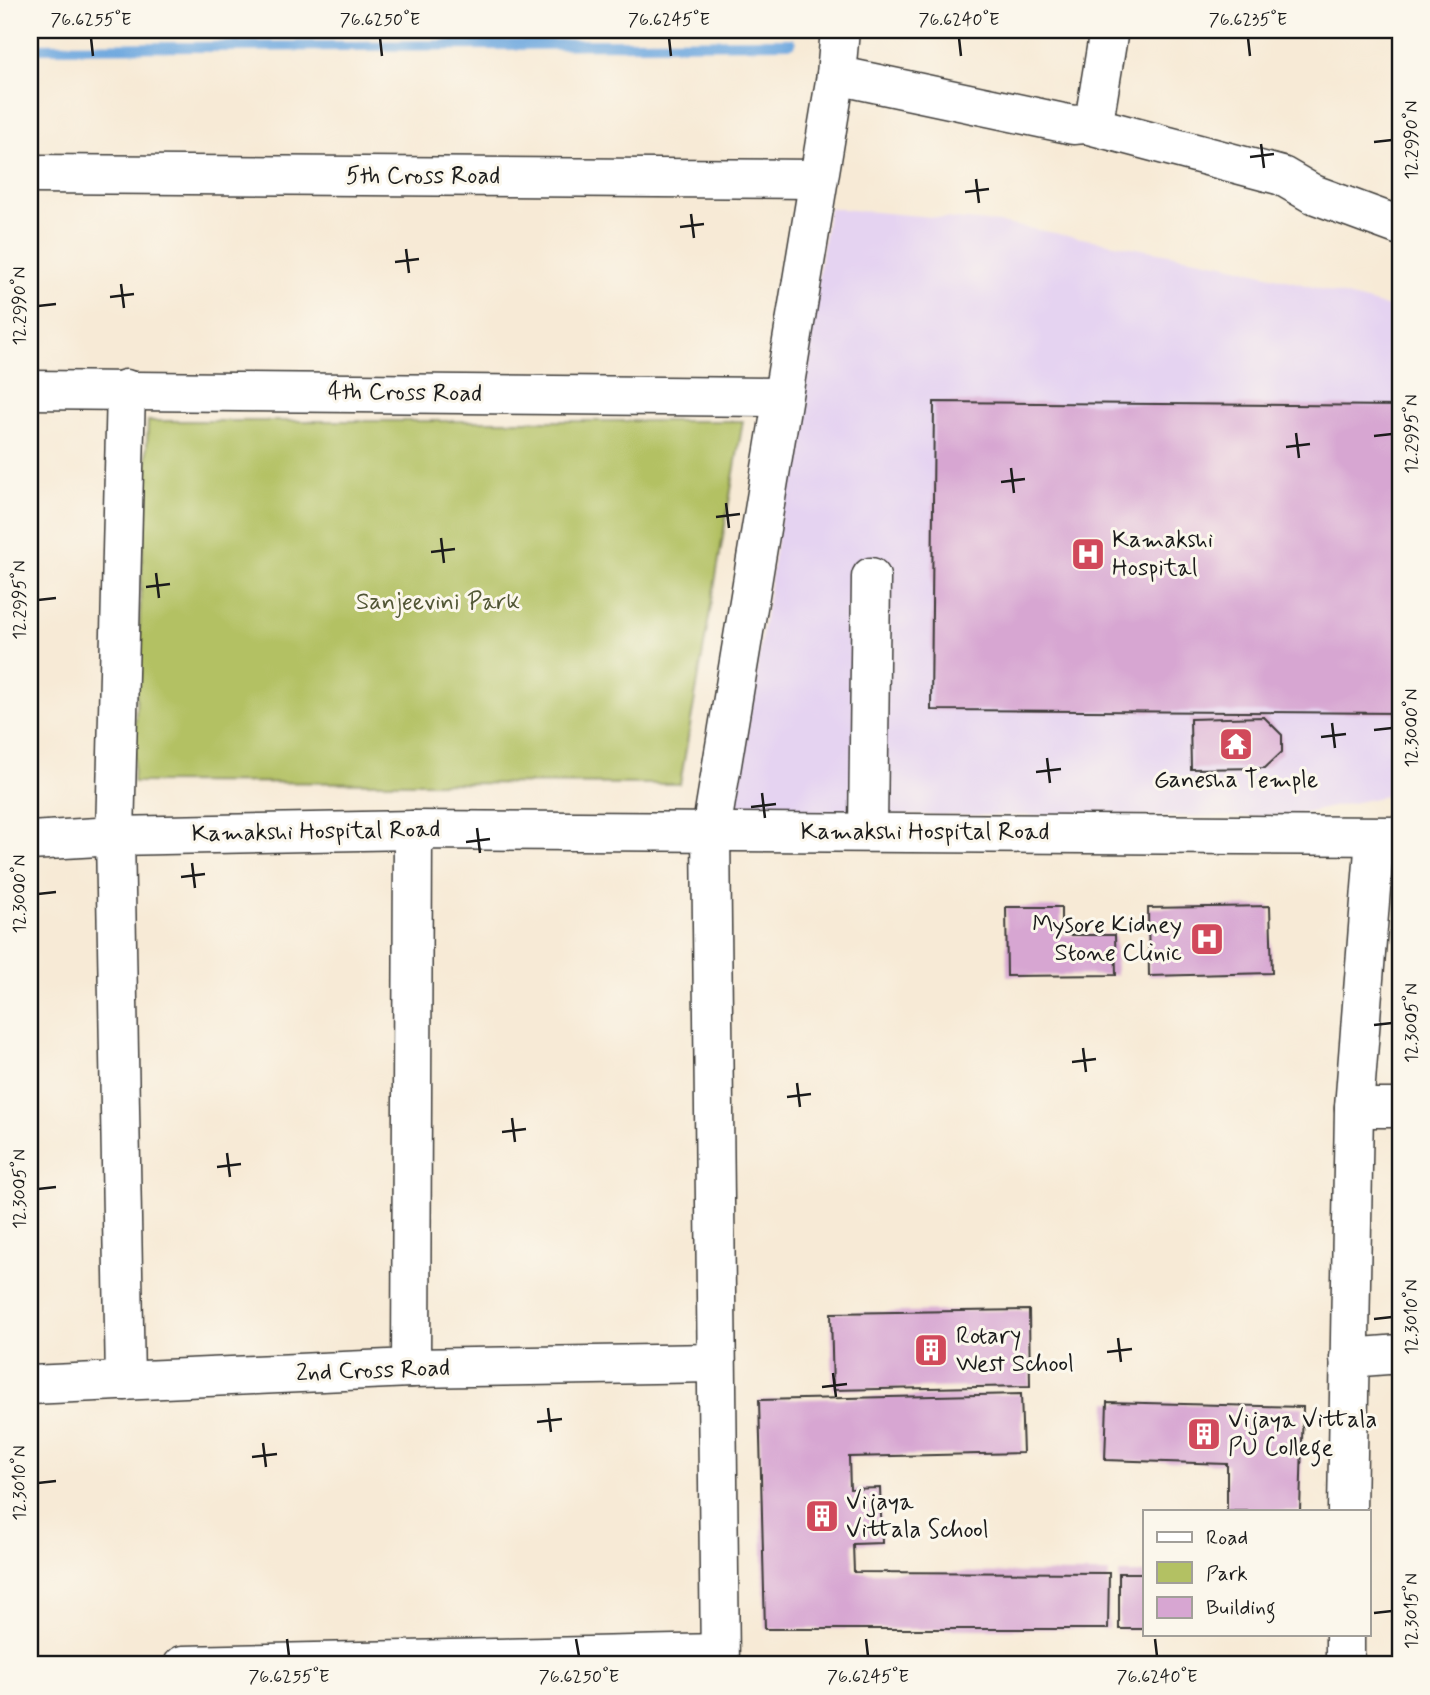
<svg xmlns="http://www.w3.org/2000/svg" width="1430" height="1695" font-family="Mynerve,sans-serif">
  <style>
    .built { fill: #e5d3f1 }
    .green { fill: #b3c163; stroke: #686e40; stroke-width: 2 }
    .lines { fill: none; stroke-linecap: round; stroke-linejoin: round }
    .stream { stroke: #6fa9df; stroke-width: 10 }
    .building { fill: #d7a6d2 }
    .minor-casing { stroke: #3d3b38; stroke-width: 41 }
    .minor { stroke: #fff; stroke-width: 38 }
    .ticks { fill: none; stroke: #1c1c1c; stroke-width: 2.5 }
    .labels { text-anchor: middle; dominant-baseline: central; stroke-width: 6; stroke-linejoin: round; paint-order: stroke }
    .street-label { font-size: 24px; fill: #1c1c1c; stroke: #fbf7ec }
    .poi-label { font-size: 24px; fill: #1c1c1c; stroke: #fbf7ec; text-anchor: start }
    .park-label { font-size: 24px; fill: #515635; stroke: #fbf7ec }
    .neatline { fill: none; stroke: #1c1c1c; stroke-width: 2.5 }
    .ticks-label { font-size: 18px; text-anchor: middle; fill: #1c1c1c }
  </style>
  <rect width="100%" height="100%" fill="#fbf7ec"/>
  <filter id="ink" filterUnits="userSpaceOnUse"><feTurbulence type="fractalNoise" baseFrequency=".0143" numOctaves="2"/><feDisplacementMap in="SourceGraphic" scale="14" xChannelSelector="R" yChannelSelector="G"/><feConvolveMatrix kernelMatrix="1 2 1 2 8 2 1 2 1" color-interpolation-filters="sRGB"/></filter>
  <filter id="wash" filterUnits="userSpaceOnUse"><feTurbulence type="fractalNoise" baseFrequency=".00686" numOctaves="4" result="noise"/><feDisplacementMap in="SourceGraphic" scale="28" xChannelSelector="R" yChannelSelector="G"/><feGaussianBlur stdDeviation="1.57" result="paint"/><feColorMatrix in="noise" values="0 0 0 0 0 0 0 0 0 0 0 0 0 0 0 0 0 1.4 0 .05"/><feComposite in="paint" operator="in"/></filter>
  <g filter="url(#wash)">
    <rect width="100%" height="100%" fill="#f7ead6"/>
    <polygon class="built" points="829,208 1000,223 1229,265 1389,307 1400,314 1400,793 1285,817 734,814"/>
    <polygon class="green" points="148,421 743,421 680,784 133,782"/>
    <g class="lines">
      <polyline class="stream" points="30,48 791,43"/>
    </g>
    <g id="blocks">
      <g class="building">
        <polygon points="934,402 1400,406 1400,713 931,710"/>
        <polygon points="1264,717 1282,735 1282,752 1265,768 1191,769 1190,719"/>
        <polygon points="1270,906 1272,973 1149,976 1148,908"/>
        <polygon points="1006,907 1061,907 1061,935 1115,935 1116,975 1007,976"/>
        <polygon points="1029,1310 1030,1386 833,1390 831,1313"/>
        <polygon points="1021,1394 1023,1453 849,1457 850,1489 880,1488 882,1543 853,1544 854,1572 1109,1573 1108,1629 765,1629 759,1400"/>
        <polygon points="1107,1402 1303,1407 1300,1511 1227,1511 1227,1464 1105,1460"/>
        <rect x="1119" y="1573" width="26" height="56"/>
      </g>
    </g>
  </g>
  <g filter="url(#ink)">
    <use href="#blocks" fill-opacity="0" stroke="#3d3b38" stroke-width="2"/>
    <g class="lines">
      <g class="minor-casing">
        <g id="minor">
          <polyline points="836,75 1073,125 1085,124 1095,116 1109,30"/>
          <polyline points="1085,124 1282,176 1313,194 1400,226"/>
          <polyline points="30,174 817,179"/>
          <polyline points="30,390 780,397"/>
          <polyline points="868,831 871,577"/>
          <polyline points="30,841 115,836 413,830 1400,836"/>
          <polyline points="1354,1108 1400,1108"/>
          <polyline points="1349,1358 1400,1354"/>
          <polyline points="411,1368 413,830"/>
          <polyline points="125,1381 115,836 126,389"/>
          <polyline points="30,1385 411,1368 716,1363"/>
          <polyline points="1347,1511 1354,1108 1375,837"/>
          <polyline points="183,1665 719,1653"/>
          <polyline points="720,1665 711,831 836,75 840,30"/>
          <polyline points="1345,1665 1345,1634"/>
        </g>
      </g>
      <use href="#minor" class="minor"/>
    </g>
  </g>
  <path class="ticks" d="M91,38L93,56M380,38L382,56M669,38L671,56M959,38L961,56M1248,38L1250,56M1374,142L1392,140M1261,144L1264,168M1250,157L1274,154M976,179L979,203M965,192L989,189M691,214L694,238M680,227L704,224M406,249L409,273M395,262L419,259M121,284L124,308M110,297L134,294M38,306L56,304M1296,433L1299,458M1374,436L1392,434M1286,447L1310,444M1011,468L1014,493M1001,482L1025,479M726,503L729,528M716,517L740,514M441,538L444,563M431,552L455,549M156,573L159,598M146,587L170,584M38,600L56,598M1332,723L1335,748M1374,730L1392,728M1321,737L1346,734M1047,758L1050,783M1036,772L1061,769M762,793L765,818M751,807L776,804M477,828L480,853M466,842L490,839M192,863L195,888M181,877L205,874M38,894L56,892M1374,1025L1392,1023M1083,1048L1086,1072M1072,1062L1096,1059M797,1083L800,1107M787,1097L811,1094M512,1118L515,1142M502,1132L526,1129M227,1153L230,1177M217,1167L241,1164M38,1189L56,1187M1374,1319L1392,1317M1118,1338L1121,1362M1107,1352L1132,1349M833,1373L836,1397M822,1387L847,1384M548,1408L551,1432M537,1422L562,1419M263,1443L266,1467M252,1457L277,1454M38,1483L56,1481M1374,1613L1392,1611M287,1639L289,1656M576,1639L579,1656M866,1639L868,1656M1155,1639L1157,1656"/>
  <defs>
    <g id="hospital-square" transform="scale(1.75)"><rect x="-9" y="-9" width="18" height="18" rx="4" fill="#d1495b" stroke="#fbf7ec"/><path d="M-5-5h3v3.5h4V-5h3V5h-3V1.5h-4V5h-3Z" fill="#fff"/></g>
    <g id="temple-square" transform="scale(1.75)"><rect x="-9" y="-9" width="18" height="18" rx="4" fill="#d1495b" stroke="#fbf7ec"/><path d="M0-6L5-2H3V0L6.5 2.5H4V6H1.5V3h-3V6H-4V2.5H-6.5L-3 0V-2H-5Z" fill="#fff"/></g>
    <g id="building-square" transform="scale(1.75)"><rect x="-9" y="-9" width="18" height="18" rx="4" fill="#d1495b" stroke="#fbf7ec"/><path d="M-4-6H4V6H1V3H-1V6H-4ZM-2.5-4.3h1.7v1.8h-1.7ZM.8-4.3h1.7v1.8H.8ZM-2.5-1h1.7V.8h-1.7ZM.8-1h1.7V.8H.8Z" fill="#fff"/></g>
  </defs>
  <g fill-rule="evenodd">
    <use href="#hospital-square" x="1088" y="554"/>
    <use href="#temple-square" x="1236" y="744"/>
    <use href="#hospital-square" x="1207" y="939"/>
    <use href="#building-square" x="931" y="1350"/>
    <use href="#building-square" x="1204" y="1434"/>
    <use href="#building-square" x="822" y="1516"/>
  </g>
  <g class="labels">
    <g class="street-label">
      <text x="423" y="176">5th Cross Road</text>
      <text transform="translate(405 393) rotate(1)">4th Cross Road</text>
      <text transform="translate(316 832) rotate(-1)">Kamakshi Hospital Road</text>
      <text x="925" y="832">Kamakshi Hospital Road</text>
      <text transform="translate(373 1371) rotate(-2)">2nd Cross Road</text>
    </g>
    <g class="poi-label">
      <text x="1112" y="540">Kamakshi<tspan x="1112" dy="28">Hospital</tspan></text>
      <text x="1236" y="780" text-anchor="middle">Ganesha Temple</text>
      <text x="1182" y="925" text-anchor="end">Mysore Kidney<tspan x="1182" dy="28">Stone Clinic</tspan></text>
      <text x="956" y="1336">Rotary<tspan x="956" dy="28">West School</tspan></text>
      <text x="1228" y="1420">Vijaya Vittala<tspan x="1228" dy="28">PU College</tspan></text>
      <text x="846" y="1502">Vijaya<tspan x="846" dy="28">Vittala School</tspan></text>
    </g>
    <g class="park-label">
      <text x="438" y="602">Sanjeevini Park</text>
    </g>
  </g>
  <rect width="1430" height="1695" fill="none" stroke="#fbf7ec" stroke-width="77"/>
  <rect x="1143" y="1510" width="228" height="126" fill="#fbf7ec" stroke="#a29f99" stroke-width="2"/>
  <rect x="1157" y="1532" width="35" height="10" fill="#ffffff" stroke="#a29f99" stroke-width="2"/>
  <text x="1206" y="1544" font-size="21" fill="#1c1c1c">Road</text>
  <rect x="1157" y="1562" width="35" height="21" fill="#b3c163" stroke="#a29f99" stroke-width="2"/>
  <text x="1206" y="1580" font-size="21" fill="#1c1c1c">Park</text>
  <rect x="1157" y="1597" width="35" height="21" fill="#d7a6d2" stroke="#a29f99" stroke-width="2"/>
  <text x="1206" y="1614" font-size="21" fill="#1c1c1c">Building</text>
  <rect x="38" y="38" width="1354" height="1618" class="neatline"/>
  <g class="ticks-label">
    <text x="91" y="25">76.6255°E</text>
    <text x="380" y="25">76.6250°E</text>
    <text x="669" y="25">76.6245°E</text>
    <text x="959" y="25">76.6240°E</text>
    <text x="1248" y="25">76.6235°E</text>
    <text transform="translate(1411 140) rotate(-90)" y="6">12.2990°N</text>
    <text transform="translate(19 306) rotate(-90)" y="6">12.2990°N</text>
    <text transform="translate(1411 434) rotate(-90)" y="6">12.2995°N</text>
    <text transform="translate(19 600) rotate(-90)" y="6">12.2995°N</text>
    <text transform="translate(1411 728) rotate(-90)" y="6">12.3000°N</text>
    <text transform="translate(19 894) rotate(-90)" y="6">12.3000°N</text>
    <text transform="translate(1411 1023) rotate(-90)" y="6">12.3005°N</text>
    <text transform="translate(19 1189) rotate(-90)" y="6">12.3005°N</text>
    <text transform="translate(1411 1317) rotate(-90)" y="6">12.3010°N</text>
    <text transform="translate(19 1483) rotate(-90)" y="6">12.3010°N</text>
    <text transform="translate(1411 1611) rotate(-90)" y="6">12.3015°N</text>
    <text x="289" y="1682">76.6255°E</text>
    <text x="579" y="1682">76.6250°E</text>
    <text x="868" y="1682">76.6245°E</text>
    <text x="1157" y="1682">76.6240°E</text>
  </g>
</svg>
